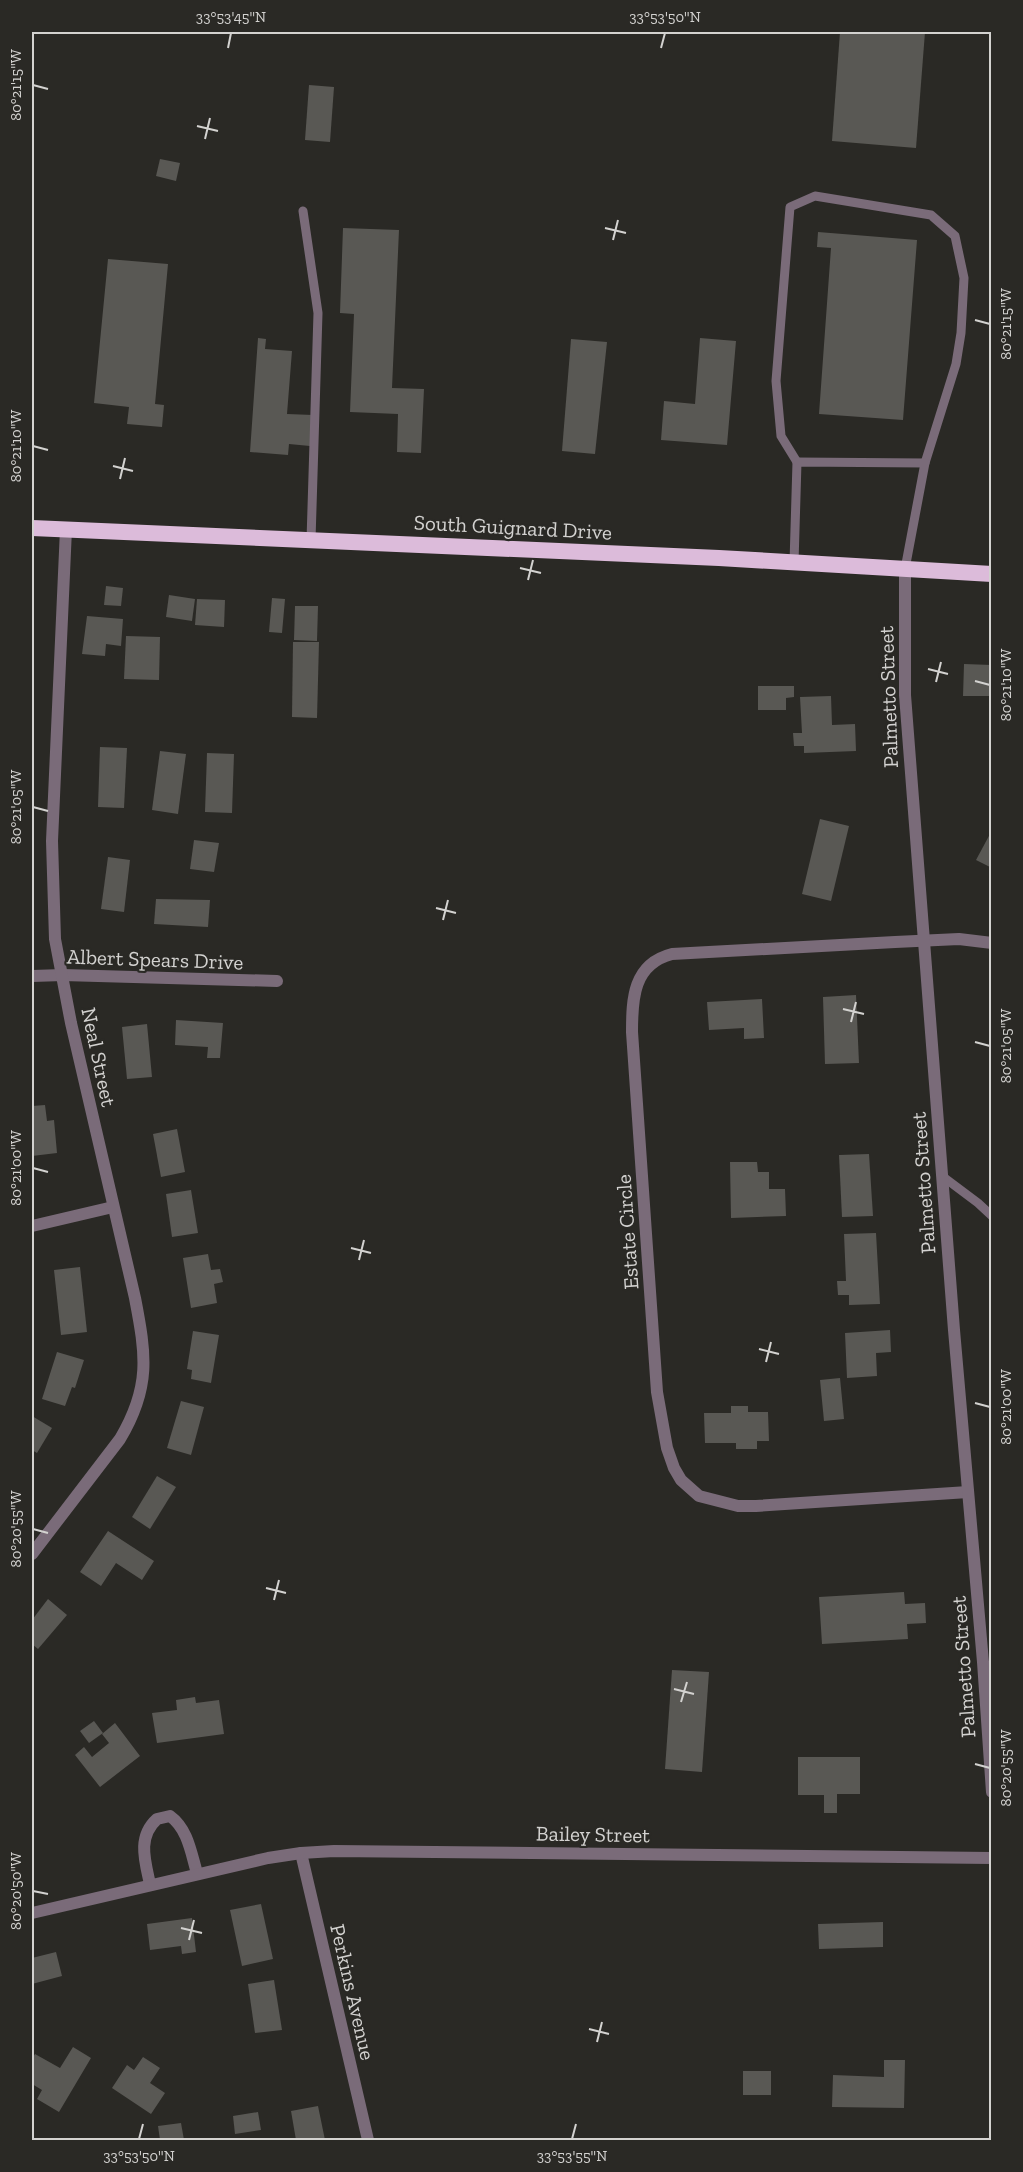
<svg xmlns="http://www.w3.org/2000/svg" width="1023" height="2172" font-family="'Zilla Slab',serif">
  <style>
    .building { fill: #595854 }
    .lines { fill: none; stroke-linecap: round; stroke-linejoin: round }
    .service { stroke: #7a6b79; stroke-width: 9 }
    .minor { stroke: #7a6b79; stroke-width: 12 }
    .tertiary { stroke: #7a6b79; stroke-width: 12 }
    .trunk { stroke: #dcbbda; stroke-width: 16 }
    .ticks { fill: none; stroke: #d3d2d0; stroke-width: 2 }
    .labels { text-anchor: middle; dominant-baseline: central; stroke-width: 4.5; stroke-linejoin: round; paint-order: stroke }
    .street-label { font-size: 21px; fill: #d3d2d0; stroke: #2a2925 }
    .neatline { fill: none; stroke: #d3d2d0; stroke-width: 2 }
    .ticks-label { font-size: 15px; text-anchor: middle; fill: #d3d2d0 }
  </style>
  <rect width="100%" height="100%" fill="#2a2925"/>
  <g class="building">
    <polygon points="840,32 925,32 916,148 832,141"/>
    <polygon points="309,85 334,87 330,142 305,140"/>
    <polygon points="160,159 180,163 176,181 156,176"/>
    <polygon points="343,228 399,230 392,388 424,389 421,453 397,452 398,414 350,412 354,314 340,313"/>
    <polygon points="818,232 917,240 903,420 819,414 831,248 817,247"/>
    <polygon points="108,259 168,264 155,404 164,405 162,427 127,424 129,407 94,403"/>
    <polygon points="258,338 266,339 265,349 292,351 287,414 313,415 310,446 289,444 288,455 250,452"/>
    <polygon points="700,338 736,341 727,445 661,440 664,401 695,404"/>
    <polygon points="571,339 607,342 595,454 562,451"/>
    <polygon points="106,586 123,588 121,606 104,605"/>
    <polygon points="169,595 195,599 192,621 166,617"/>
    <polygon points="272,598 285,599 282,633 269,632"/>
    <polygon points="197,599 225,600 224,627 195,625"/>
    <polygon points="295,606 318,606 317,641 294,640"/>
    <polygon points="87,616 123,619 121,646 106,644 105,656 82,654"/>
    <polygon points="126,636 160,637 159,680 124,679"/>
    <polygon points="293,642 319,642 317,718 292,717"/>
    <polygon points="964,664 992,665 992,696 963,696"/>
    <polygon points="758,686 794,686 794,697 786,698 786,710 758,710"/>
    <polygon points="831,696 832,725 855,724 856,751 804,753 804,746 794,746 793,733 802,733 800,697"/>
    <polygon points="100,747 127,748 124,808 98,807"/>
    <polygon points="160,751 186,754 178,814 152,810"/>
    <polygon points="207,753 234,754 232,813 205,812"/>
    <polygon points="820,819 849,826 831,901 802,894"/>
    <polygon points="990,834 992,834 992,868 976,860"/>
    <polygon points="194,840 219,843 214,872 190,869"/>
    <polygon points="108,857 130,860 124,912 101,909"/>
    <polygon points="156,899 210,900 208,927 154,924"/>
    <polygon points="856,995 859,1063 825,1064 823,997"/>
    <polygon points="762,999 764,1038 744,1039 744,1028 709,1030 707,1002"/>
    <polygon points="176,1020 223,1023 220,1058 207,1058 208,1047 175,1045"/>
    <polygon points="147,1024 152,1077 127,1079 122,1027"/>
    <polygon points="45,1105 47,1121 54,1120 57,1153 32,1156 32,1106"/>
    <polygon points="177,1129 185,1172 161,1177 153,1134"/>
    <polygon points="869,1154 873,1216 842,1217 839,1155"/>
    <polygon points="730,1162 757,1162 758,1172 769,1172 769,1189 785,1189 786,1216 731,1218"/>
    <polygon points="191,1190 198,1233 172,1237 166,1194"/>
    <polygon points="876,1233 880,1304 849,1305 849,1295 838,1295 837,1281 846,1281 844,1234"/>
    <polygon points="208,1254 211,1270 220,1269 223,1282 214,1284 217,1303 191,1308 183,1258"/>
    <polygon points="80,1267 87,1332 61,1335 54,1270"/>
    <polygon points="890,1330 891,1352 876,1353 877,1376 847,1378 845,1333"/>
    <polygon points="193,1331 219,1335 211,1383 191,1379 192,1370 187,1369"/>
    <polygon points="57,1352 84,1360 75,1388 72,1387 65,1406 42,1399"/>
    <polygon points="840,1378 844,1419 824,1421 820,1380"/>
    <polygon points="181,1401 204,1407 191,1455 167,1448"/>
    <polygon points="731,1406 748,1406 748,1412 768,1412 769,1441 757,1441 757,1449 736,1449 736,1443 705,1443 704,1413 731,1413"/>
    <polygon points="32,1416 52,1428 37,1453 32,1450"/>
    <polygon points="157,1476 176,1487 150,1529 132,1517"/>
    <polygon points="108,1531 154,1561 142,1580 116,1563 101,1586 80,1572"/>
    <polygon points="904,1592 905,1604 925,1603 926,1623 907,1624 908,1639 822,1644 819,1597"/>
    <polygon points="48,1599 67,1615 38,1649 32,1644 32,1620"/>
    <polygon points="672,1670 709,1672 702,1772 665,1769"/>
    <polygon points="195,1697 196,1703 219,1700 224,1734 157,1743 152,1713 177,1710 176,1700"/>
    <polygon points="94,1721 103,1733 89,1743 80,1731"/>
    <polygon points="115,1723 140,1756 100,1787 75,1755 84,1747 92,1757 109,1743 102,1734"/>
    <polygon points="798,1757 860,1757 860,1794 837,1794 837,1813 824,1813 824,1795 798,1795"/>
    <polygon points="261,1904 273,1959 242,1966 230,1910"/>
    <polygon points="192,1918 196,1952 182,1954 181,1946 150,1950 147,1924"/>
    <polygon points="883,1922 883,1947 819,1949 818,1924"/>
    <polygon points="56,1952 62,1976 32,1984 32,1958"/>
    <polygon points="274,1980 282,2030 255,2033 248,1984"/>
    <polygon points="73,2047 91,2058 59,2112 37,2099 42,2090 32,2084 32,2059 35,2054 60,2068"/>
    <polygon points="143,2057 160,2068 150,2083 165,2093 151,2114 112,2088 127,2065 134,2070"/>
    <polygon points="884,2060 905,2060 904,2108 832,2107 833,2075 884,2077"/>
    <rect x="743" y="2071" width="28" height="24"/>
    <polygon points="318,2106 325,2140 296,2140 291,2111"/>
    <polygon points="258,2112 261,2130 235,2134 233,2116"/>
    <polygon points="181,2123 184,2140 160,2140 158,2126"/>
  </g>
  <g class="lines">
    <g class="service">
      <polyline points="303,211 318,313 311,540"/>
      <polyline points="797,462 781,436 776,381 790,207 815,196 931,215 955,236 964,278 961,333 956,364 925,463"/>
      <polyline points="794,563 797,462 925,463 905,569"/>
      <polyline points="942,1176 978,1203 992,1216"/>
    </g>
    <g class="minor">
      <polyline points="32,976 63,975 277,981"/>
      <polyline points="32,1226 113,1207"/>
      <path d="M968,1492L756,1506H738L699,1496L681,1480L674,1468L667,1448L657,1392L632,1032C632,999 633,964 672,954L895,942L959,939L992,943"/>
      <path d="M32,1554L120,1439C151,1387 146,1355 135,1298L71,1023L55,939L52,841L66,529"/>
      <polyline points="301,1853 368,2140"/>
      <path d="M150,1884C145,1861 137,1837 157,1819L170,1816C188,1829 191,1853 197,1873"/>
      <polyline points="32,1913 268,1858 301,1853 334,1851 992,1858"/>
    </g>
    <polyline class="tertiary" points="905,569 905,695 954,1330 983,1662 992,1792"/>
    <polyline class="trunk" points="32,528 719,558 992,574"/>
  </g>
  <path class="ticks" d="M228,48L231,33M661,48L665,33M33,85L48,89M197,126L218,131M205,139L210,118M605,228L626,233M613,240L618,220M975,320L990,324M33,446L48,450M113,466L133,471M120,479L125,458M520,568L541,573M528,580L533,560M928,669L948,674M975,681L990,685M936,682L941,662M33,807L48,811M436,908L456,913M443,920L448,900M843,1009L864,1014M851,1022L856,1002M975,1042L990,1046M33,1168L48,1172M351,1248L371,1253M359,1260L364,1240M759,1349L779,1354M766,1362L771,1342M975,1403L990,1407M33,1529L48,1533M266,1588L286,1593M274,1600L279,1580M674,1689L694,1694M681,1702L687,1682M975,1764L990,1768M33,1891L48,1894M181,1928L202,1933M189,1940L194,1920M589,2029L609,2034M597,2042L602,2022M139,2139L143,2124M572,2139L576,2124"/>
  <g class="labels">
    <g class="street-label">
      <text transform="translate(513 527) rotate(3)">South Guignard Drive</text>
      <text transform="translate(888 697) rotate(-92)">Palmetto Street</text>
      <text transform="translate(155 959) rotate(2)">Albert Spears Drive</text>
      <text transform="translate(99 1057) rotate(78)">Neal Street</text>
      <text transform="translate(923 1183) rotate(-94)">Palmetto Street</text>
      <text transform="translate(627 1232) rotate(-94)">Estate Circle</text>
      <text transform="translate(963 1667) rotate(-94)">Palmetto Street</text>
      <text transform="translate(593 1834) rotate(1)">Bailey Street</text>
      <text transform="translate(353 1992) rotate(77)">Perkins Avenue</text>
    </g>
  </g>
  <rect width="1023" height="2172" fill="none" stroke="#2a2925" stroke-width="66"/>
  <rect x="33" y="33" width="957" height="2106" class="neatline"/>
  <g class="ticks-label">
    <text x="231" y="22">33°53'45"N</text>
    <text x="665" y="22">33°53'50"N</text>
    <text transform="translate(16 85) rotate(-90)" y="5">80°21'15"W</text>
    <text transform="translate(1006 324) rotate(-90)" y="5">80°21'15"W</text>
    <text transform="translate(16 446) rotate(-90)" y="5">80°21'10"W</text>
    <text transform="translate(1006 685) rotate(-90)" y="5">80°21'10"W</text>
    <text transform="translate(16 807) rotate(-90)" y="5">80°21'05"W</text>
    <text transform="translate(1006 1046) rotate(-90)" y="5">80°21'05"W</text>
    <text transform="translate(16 1168) rotate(-90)" y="5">80°21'00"W</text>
    <text transform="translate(1006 1407) rotate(-90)" y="5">80°21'00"W</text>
    <text transform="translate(16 1529) rotate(-90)" y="5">80°20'55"W</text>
    <text transform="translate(1006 1768) rotate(-90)" y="5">80°20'55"W</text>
    <text transform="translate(16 1891) rotate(-90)" y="5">80°20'50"W</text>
    <text x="139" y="2161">33°53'50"N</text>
    <text x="572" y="2161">33°53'55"N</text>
  </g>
</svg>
